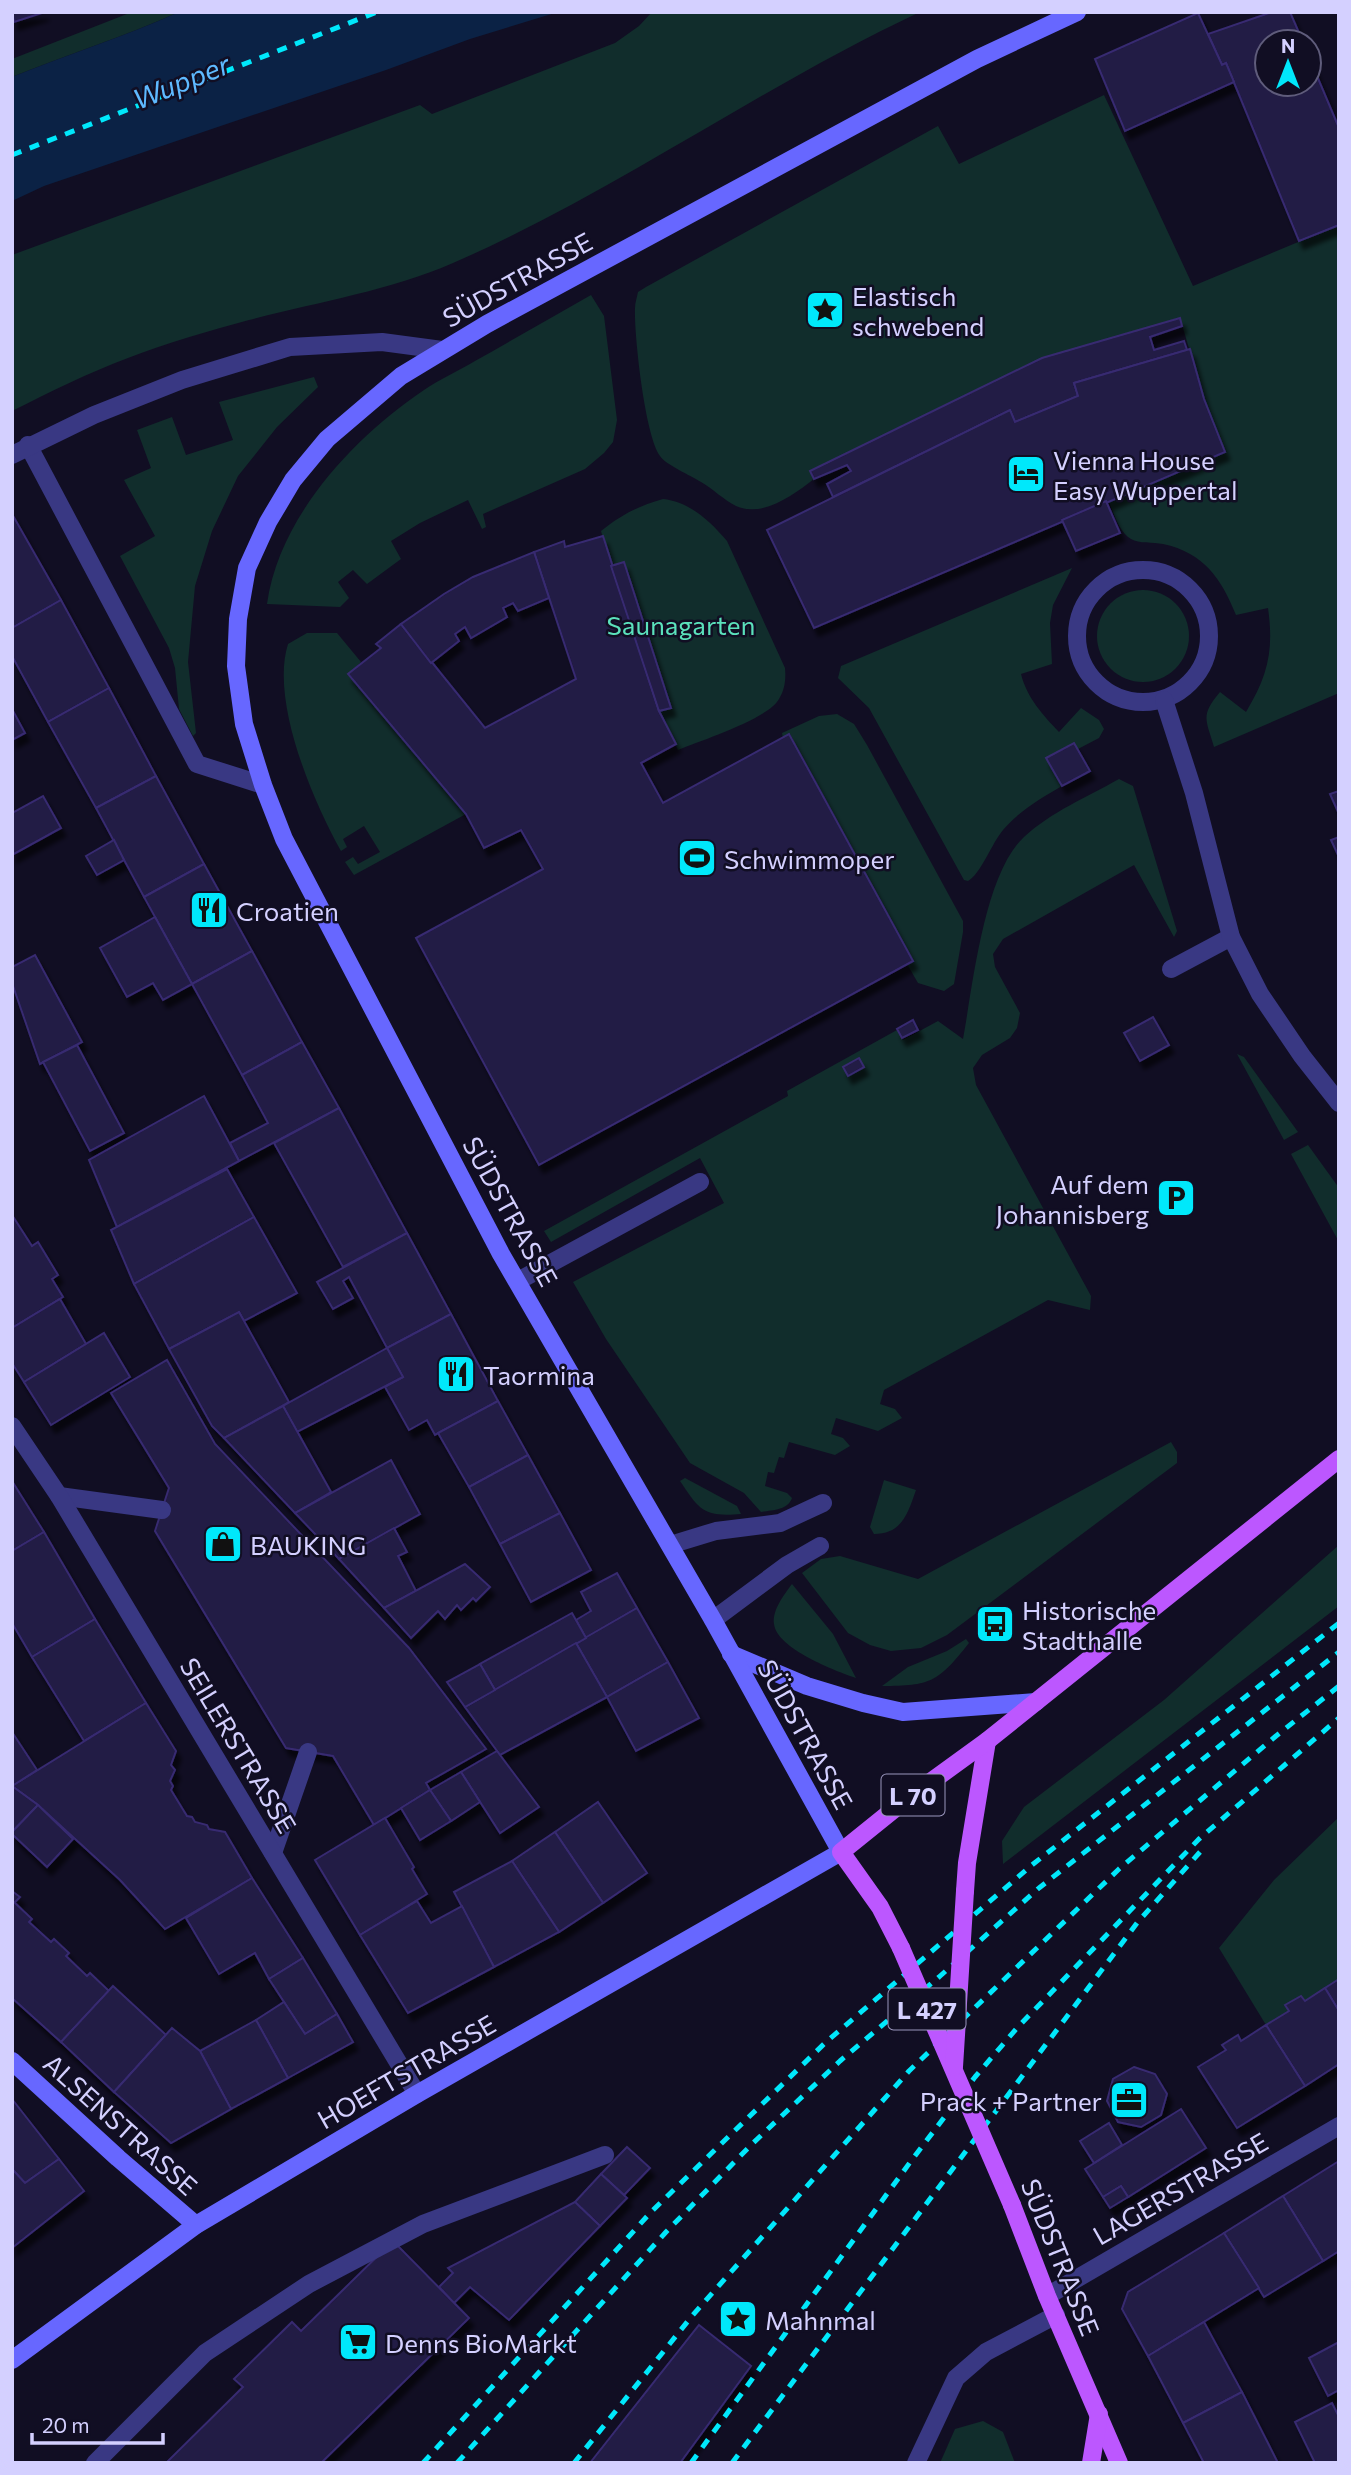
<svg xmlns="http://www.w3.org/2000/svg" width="1351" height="2475" font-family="Commissioner,sans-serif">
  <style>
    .green { fill: #112d2c }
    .water { fill: #0b2245 }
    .building { fill: #211a45; stroke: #372b71; stroke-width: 2; filter: url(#shadow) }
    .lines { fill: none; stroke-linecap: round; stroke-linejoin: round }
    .lane { stroke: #393883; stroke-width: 18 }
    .street { stroke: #393883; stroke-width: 18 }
    .secondary { stroke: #6767ff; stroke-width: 18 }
    .primary { stroke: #bc57ff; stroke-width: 18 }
    .rail { stroke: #00e8fb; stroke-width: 5; stroke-dasharray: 10 9; stroke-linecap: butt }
    .primary-bridge { stroke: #bc57ff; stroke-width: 18 }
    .labels { text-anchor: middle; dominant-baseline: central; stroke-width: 5; stroke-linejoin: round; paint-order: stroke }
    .shield { fill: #110e23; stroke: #9a96bd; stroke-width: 2 }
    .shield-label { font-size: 24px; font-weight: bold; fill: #d4d0ff }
    .street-label { font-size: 26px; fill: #d4d0ff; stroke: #110e23 }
    .poi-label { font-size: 26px; fill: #d4d0ff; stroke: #110e23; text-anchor: start }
    .park-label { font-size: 26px; fill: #5be1bc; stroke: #110e23 }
    .water-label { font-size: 28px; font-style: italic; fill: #5eb9ff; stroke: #110e23 }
  </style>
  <defs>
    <filter id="shadow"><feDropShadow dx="4.5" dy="8" stdDeviation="2" flood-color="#0009"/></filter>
  </defs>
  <rect width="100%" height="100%" fill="#110e23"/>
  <g class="green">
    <path d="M132,12H179C124,37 68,54 12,77V59Z"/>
    <path d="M652,12H920C760,87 614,193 453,263C389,291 317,302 249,320C208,331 167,343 128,358C88,373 50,392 12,411V255L420,105L432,114L615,43L639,26Z"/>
    <path d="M1104,95L1193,286L1339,225V693L1214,747C1206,719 1200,716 1220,692L1246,712C1268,676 1274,650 1268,608L1236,615C1221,578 1204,553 1163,544C1153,542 1139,544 1131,539C1119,532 1114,514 1109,502L1225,452L1204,399L1180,318L1042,358L810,471L814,479C793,495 763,518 736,506C724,500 713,489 701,482C690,475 666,465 660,456C645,435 634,335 635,308C635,303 637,297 638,292L646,287L938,126L959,164Z"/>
    <path d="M591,295L604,316L617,420L613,442L604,453L585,469L483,514L486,527L482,529L468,500L420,523L391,541L401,559L367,584L353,570L338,582L349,598L340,607L267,604C279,517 353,438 424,390C440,379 458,371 475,361C514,339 552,317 591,295Z"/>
    <polygon points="314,377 318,387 277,427 238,476 212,531 195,586 188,662 196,733 193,736 179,709 175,668 169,648 120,556 155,536 124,480 151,468 137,430 172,417 186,455 233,440 219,402"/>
    <path d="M663,499C690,502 710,521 727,541L785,668C786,679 785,689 779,699C768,719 702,740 678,750L659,711L671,707L624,562L611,566L601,531C621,515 638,506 663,499Z"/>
    <path d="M1072,568L1053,605L1050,623L1052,664L1021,674C1027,698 1043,715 1059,732L1081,708L1099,720L1104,729L1099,738L1078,749L1074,743L1046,758L1062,786C1041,798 1018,812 1003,830C992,843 980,875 968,881L964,880L869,708L838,678L841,666Z"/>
    <circle cx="1143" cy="636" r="46"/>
    <path d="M307,633H337L361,662L348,675L466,814L354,875L345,862L353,857L358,864L380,852L364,826L343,839L347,847L341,851C313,801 270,701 288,644Z"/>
    <polygon points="837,714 854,724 867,745 963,921 963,932 954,984 944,991 918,983 907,964 913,960 790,734 783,738 782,733 819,716"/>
    <path d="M1119,779L1133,786L1177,931L1174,937L1134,865L1003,939L993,954L995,967L1020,1013L1017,1028L1010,1038L982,1055L973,1068L976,1085L1091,1296L1090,1310L1048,1300L884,1390L880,1404L895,1409L902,1418L878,1431L836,1418L831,1434L843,1438L850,1446L835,1455L789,1442L784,1458L779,1457L774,1473L768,1472L765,1486L787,1493L792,1498C788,1510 773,1510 761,1512L744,1493L690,1463L606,1339L573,1282L724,1203L700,1158L551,1242L544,1231L788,1096L787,1091L897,1030L903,1040L938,1021L963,1039C973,985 984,874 1024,837C1051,812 1087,797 1119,779Z"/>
    <polygon points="1237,1054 1244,1057 1298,1132 1284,1140"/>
    <polygon points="1308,1145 1339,1188 1339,1242 1291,1154"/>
    <polygon points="1171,1442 1177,1452 1177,1463 947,1635 921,1648 891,1651 870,1645 848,1633 802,1573 821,1559 840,1556 918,1579"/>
    <path d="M685,1478L737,1506L741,1514C704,1517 700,1511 680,1481Z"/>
    <path d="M884,1480L916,1490C908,1513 902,1534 874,1534L870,1527Z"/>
    <polygon points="1339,1545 1339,1606 1003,1864 1002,1841 1024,1807 1164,1700"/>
    <path d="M792,1584L833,1634L856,1678C836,1671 777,1649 774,1624C772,1610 784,1595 792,1584Z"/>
    <path d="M966,1639L969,1643C938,1682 931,1686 882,1686L908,1667L947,1651Z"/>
    <polygon points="1339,1817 1339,1979 1305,2001 1300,1996 1286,2005 1289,2011 1266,2025 1219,1948 1274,1880"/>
    <polygon points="983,2421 1003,2432 1015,2463 940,2463 955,2429"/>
  </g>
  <path class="water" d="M179,12H558L470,39L386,70L44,186L12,201V77C68,54 124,37 179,12Z"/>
  <g class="building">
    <polygon points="12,12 45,12 14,22"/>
    <polygon points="1272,12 1290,12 1303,42 1267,42 1267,84 1309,84 1309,57 1339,128 1339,225 1299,241 1226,63 1222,65 1208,34"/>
    <polygon points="1198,13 1222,65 1226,63 1234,82 1125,131 1095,59"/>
    <polygon points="1180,318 1182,326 1150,337 1154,350 1184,341 1187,350 1074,383 1078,396 1015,422 1010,410 833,497 827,484 851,471 847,465 814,479 810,471 1042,358"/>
    <polygon points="1190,349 1204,399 1225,452 814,628 767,530 1010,410 1015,422 1078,396 1074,383"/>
    <polygon points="1106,501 1120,533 1076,551 1062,520"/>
    <polygon points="12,514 61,600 12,628"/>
    <polygon points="603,536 659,711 676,744 641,763 663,803 789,734 913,961 539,1165 416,938 543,869 521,830 484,848 466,814 348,674 381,648 376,644 401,624 485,728 576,679 534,552 564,541 565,547"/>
    <polygon points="534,552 549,598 518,611 513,603 503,608 507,617 471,638 465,627 455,634 459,641 431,663 401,624 444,594 473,577"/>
    <polygon points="624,562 671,708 659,711 611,566"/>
    <polygon points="61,600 109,688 48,722 12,656 12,628"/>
    <polygon points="109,688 156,776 96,808 48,722"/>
    <polygon points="12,709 25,733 12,740"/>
    <polygon points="1074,743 1090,771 1062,786 1046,758"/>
    <polygon points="156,776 204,864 144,897 96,808"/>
    <polygon points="1339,791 1339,814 1330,794"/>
    <polygon points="43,796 61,828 12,855 12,813"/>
    <polygon points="1339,837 1339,857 1331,840"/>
    <polygon points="114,840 124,860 97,875 86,856"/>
    <polygon points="204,864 252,951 192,984 144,897"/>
    <polygon points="155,917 192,984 163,1000 153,983 127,997 100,948"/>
    <polygon points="252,951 302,1042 242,1075 192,984"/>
    <polygon points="35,955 82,1042 40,1064 12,983 12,967"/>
    <polygon points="1153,1017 1169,1045 1140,1061 1124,1033"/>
    <polygon points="913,1020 918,1030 902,1038 897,1029"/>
    <polygon points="302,1042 339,1108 239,1161 230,1143 268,1123 242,1075"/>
    <polygon points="77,1045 124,1133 90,1151 43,1062"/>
    <polygon points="859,1058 864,1067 848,1076 843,1067"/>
    <polygon points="204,1096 239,1161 117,1227 89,1160"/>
    <polygon points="339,1108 407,1233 343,1267 274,1143"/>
    <polygon points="227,1169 254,1217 134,1284 111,1230"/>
    <polygon points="12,1215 32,1246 38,1242 58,1275 52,1279 63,1297 12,1328"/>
    <polygon points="254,1217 297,1293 244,1321 239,1312 169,1349 134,1284"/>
    <polygon points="407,1233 451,1314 387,1348 349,1277 343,1281 353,1298 333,1309 317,1282"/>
    <polygon points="60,1299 86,1344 24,1382 12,1363 12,1328"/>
    <polygon points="239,1312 289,1402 224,1438 212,1426 169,1349"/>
    <polygon points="451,1314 498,1401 435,1435 427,1420 409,1430 385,1387 403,1377 387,1348"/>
    <polygon points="104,1333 130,1377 51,1425 24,1382"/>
    <polygon points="387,1348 403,1377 297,1432 283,1406"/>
    <polygon points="167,1360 215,1444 409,1648 486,1749 426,1783 430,1790 374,1825 333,1756 286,1748 155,1531 169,1488 111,1393"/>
    <polygon points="498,1401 528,1455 469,1487 438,1433"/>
    <polygon points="283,1406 331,1492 295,1513 224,1438"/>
    <polygon points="528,1455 560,1513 500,1544 469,1487"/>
    <polygon points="391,1460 420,1514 339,1559 295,1513"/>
    <polygon points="12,1481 44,1532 12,1551"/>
    <polygon points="560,1513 591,1570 531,1602 500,1544"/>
    <polygon points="394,1528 407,1552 398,1556 416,1591 384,1608 339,1559"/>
    <polygon points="44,1532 95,1619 32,1657 12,1623 12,1551"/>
    <polygon points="465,1564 490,1587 476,1601 473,1598 461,1610 457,1605 445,1619 438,1611 411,1638 384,1608"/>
    <polygon points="617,1573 637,1608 586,1638 576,1620 591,1611 581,1592"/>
    <polygon points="637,1608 668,1662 607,1697 576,1643"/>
    <polygon points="572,1613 586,1638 495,1690 480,1664"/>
    <polygon points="95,1619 146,1703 84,1741 32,1657"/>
    <polygon points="576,1643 607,1697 500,1755 465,1707"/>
    <polygon points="668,1662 699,1718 636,1751 607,1697"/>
    <polygon points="480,1664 495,1690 465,1707 447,1682"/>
    <polygon points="146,1703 176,1751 171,1765 175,1770 170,1781 173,1786 171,1790 187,1816 192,1817 195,1822 207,1825 209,1829 225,1832 252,1878 165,1929 120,1880 38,1805 12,1786"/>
    <polygon points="12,1732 37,1770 12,1786"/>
    <polygon points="497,1751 539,1807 500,1833 461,1772"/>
    <polygon points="461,1772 480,1802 451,1821 430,1790"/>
    <polygon points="12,1786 38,1805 12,1832"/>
    <polygon points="430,1790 451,1821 420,1840 401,1808"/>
    <polygon points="598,1802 647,1873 603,1903 555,1832"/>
    <polygon points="38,1805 73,1839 47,1867 12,1834 12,1832"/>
    <polygon points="385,1818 414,1867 412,1869 427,1894 360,1935 315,1860"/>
    <polygon points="555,1832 603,1903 559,1932 512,1861"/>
    <polygon points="512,1861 559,1932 494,1967 454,1892"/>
    <polygon points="252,1878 303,1958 269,1979 255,1953 219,1974 186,1918"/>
    <polygon points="12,1891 20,1897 12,1905"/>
    <polygon points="417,1901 431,1923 462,1906 494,1967 408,2013 360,1935"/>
    <polygon points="14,1902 32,1919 29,1922 51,1942 54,1939 69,1953 66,1956 87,1976 90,1973 109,1991 61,2042 12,1998 12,1905"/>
    <polygon points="303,1958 337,2014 305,2034 269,1979"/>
    <polygon points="1339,1979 1339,2011 1325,1988"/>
    <polygon points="113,1986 166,2035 114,2092 61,2042"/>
    <polygon points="1325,1988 1339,2011 1339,2064 1305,2086 1266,2025 1289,2011 1285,2005 1301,1996 1305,2001"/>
    <polygon points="284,2002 305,2034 337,2014 353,2042 288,2078 256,2020"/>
    <polygon points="256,2020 288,2078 231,2109 200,2051"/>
    <polygon points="1266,2025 1305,2086 1237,2128 1198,2067 1226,2050 1222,2045 1238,2035 1241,2041"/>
    <polygon points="172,2028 200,2051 231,2109 171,2143 114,2092"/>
    <polygon points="1134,2067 1155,2074 1167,2094 1161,2115 1141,2127 1118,2122 1107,2101 1113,2079"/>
    <polygon points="12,2099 59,2159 25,2183 12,2169"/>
    <polygon points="1181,2109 1206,2148 1128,2197 1121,2186 1103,2197 1085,2169"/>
    <polygon points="1109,2123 1122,2145 1094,2163 1080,2141"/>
    <polygon points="627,2147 650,2168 624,2195 601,2174"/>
    <polygon points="59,2159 84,2191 12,2248 12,2169 25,2183"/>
    <polygon points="1339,2161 1339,2251 1323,2261 1283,2196"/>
    <polygon points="601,2174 627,2198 600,2226 575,2202"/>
    <polygon points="1121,2186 1128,2197 1110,2208 1103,2197"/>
    <polygon points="1283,2196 1323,2261 1264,2297 1224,2233"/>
    <polygon points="575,2202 600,2226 509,2320 470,2287 454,2303 439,2287 453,2273 448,2268"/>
    <polygon points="1224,2233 1259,2288 1148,2356 1122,2309 1128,2292"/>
    <polygon points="393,2241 469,2318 321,2463 166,2463 243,2387 234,2379 292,2322 301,2331"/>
    <polygon points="1204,2322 1242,2392 1183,2423 1148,2356"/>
    <polygon points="699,2325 751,2366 680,2463 590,2463"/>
    <polygon points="1339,2342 1339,2390 1328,2396 1309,2358"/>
    <polygon points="1242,2392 1278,2463 1204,2463 1183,2423"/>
    <polygon points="1332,2403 1339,2417 1339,2463 1315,2463 1295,2422"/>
  </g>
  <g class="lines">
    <g class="lane">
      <polyline points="1171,969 1231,937"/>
      <polyline points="518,1281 700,1182"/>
      <polyline points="59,1496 162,1510"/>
      <polyline points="670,1545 716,1531 780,1523 823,1503"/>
      <polyline points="713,1620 787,1565 820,1546"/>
      <polyline points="273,1853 308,1752"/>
      <polyline points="95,2463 205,2353 309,2284 423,2224 605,2155"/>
      <polyline points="916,2463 956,2378 986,2352 1056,2315"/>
    </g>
    <g class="street">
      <polyline points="28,445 197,764 263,785"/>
      <polyline points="12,455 94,415 182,380 290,347 382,342 442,350"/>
      <circle cx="1143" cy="636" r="66"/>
      <polyline points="1164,700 1194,793 1231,937 1260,994 1302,1056 1339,1103"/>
      <polyline points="12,1426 59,1496 417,2094"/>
      <polyline points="1047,2296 1339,2126"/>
    </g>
    <g class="secondary">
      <polyline points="731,1654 807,1686 863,1703 903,1712 1036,1702"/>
      <polyline points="12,2061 118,2158 196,2225"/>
      <polyline points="12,2360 196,2225 417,2094 841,1852 713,1620 501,1254 284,839 263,785 244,724 236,666 238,619 247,568 268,522 293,480 327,439 401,376 487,324 977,59 1077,12"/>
    </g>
    <g class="primary">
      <polyline points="965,1891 967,1863 987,1741"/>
      <polyline points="901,1948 880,1907 841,1852 903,1802 987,1741 1339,1459"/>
      <polyline points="1012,2205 1047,2296 1119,2463"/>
      <polyline points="1091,2463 1099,2414"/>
    </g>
    <g class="rail">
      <polyline points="12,155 377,12"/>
      <polyline points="423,2463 651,2212 825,2043 1032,1865 1339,1623"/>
      <polyline points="457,2463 666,2232 752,2144 840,2061 939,1977 1039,1888 1339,1652"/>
      <polyline points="574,2463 692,2316 909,2071 1119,1869 1276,1736 1339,1686"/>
      <polyline points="691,2463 911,2161 975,2077 1017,2028 1199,1839 1339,1718"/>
      <polyline points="732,2463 1137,1923 1200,1852"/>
    </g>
    <g class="primary-bridge">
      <polyline points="901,1948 1012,2205"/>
      <polyline points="954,2067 965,1891"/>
    </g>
  </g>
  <defs>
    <g id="sight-square" transform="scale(2.0125)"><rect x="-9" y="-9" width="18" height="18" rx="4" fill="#00e8fb" stroke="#110e23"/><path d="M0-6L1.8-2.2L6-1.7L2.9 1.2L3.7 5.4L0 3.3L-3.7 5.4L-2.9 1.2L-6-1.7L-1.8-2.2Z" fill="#111"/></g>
    <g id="hotel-square" transform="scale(2.0125)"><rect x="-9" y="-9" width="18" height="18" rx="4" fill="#00e8fb" stroke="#110e23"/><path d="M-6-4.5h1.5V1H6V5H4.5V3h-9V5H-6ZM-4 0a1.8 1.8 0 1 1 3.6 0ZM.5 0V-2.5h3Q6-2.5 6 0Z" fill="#111"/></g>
    <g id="stadium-square" transform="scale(2.0125)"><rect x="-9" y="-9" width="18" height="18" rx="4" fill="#00e8fb" stroke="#110e23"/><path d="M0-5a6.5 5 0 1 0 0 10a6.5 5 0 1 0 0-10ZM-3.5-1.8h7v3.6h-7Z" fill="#111"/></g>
    <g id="restaurant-square" transform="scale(2.0125)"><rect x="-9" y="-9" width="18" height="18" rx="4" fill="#00e8fb" stroke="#110e23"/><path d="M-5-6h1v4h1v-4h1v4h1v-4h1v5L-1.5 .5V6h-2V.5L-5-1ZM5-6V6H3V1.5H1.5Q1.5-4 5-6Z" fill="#111"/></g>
    <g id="parking-square" transform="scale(2.0125)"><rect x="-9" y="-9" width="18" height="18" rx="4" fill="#00e8fb" stroke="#110e23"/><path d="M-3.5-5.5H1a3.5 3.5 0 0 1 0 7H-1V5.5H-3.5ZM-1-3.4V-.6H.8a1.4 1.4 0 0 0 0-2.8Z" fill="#111"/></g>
    <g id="shop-square" transform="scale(2.0125)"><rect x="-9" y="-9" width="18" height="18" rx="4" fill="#00e8fb" stroke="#110e23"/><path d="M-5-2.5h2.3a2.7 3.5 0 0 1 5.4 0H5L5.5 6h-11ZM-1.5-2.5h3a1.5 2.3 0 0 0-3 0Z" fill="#111"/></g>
    <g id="bus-square" transform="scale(2.0125)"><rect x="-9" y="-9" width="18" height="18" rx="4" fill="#00e8fb" stroke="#110e23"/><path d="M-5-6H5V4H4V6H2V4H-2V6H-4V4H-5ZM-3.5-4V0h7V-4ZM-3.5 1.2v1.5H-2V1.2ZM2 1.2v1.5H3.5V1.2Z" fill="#111"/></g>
    <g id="office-square" transform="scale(2.0125)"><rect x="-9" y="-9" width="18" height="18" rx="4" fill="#00e8fb" stroke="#110e23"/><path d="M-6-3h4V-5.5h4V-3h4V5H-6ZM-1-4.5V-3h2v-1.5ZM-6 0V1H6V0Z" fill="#111"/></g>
    <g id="supermarket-square" transform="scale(2.0125)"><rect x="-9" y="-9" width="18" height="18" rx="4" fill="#00e8fb" stroke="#110e23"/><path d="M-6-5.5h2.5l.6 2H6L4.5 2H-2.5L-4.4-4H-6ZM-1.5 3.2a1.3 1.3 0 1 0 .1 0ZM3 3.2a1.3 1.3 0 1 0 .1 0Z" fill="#111"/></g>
  </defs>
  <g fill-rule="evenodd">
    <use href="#sight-square" x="825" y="310"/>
    <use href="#hotel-square" x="1026" y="474"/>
    <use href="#stadium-square" x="697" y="858"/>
    <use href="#restaurant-square" x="209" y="910"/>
    <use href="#parking-square" x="1176" y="1198"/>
    <use href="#restaurant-square" x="456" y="1374"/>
    <use href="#shop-square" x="223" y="1544"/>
    <use href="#bus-square" x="995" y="1624"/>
    <use href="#office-square" x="1129" y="2100"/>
    <use href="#sight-square" x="738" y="2319"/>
    <use href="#supermarket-square" x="358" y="2342"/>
  </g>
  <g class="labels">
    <g class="shield">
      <rect x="881.5" y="1774.5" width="63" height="41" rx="5"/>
      <rect x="888.5" y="1988.5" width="77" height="41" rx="5"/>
    </g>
    <g class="shield-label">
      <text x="913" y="1795">L 70</text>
      <text x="927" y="2009">L 427</text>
    </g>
    <g class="street-label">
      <text transform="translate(517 279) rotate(-29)">SÜDSTRASSE</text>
      <text transform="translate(511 1211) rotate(61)">SÜDSTRASSE</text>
      <text transform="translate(806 1734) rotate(61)">SÜDSTRASSE</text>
      <text transform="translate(239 1745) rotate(59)">SEILERSTRASSE</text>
      <text transform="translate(406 2071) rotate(-30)">HOEFTSTRASSE</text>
      <text transform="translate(121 2124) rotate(42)">ALSENSTRASSE</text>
      <text transform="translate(1180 2188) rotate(-30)">LAGERSTRASSE</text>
      <text transform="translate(1061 2257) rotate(68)">SÜDSTRASSE</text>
    </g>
    <g class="poi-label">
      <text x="852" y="295">Elastisch<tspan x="852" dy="30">schwebend</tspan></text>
      <text x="1053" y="459">Vienna House<tspan x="1053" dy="30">Easy Wuppertal</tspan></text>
      <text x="724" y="858">Schwimmoper</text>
      <text x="236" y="910">Croatien</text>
      <text x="1149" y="1183" text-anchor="end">Auf dem<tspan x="1149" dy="30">Johannisberg</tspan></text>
      <text x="483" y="1374">Taormina</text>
      <text x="250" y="1544">BAUKING</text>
      <text x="1022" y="1609">Historische<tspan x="1022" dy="30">Stadthalle</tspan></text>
      <text x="1102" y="2100" text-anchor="end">Prack + Partner</text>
      <text x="765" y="2319">Mahnmal</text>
      <text x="385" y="2342">Denns BioMarkt</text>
    </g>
    <g class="park-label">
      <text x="681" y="624">Saunagarten</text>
    </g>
    <g class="water-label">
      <text transform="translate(181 81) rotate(-22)">Wupper</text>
    </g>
  </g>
  <rect width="1351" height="2475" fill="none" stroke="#d4d0ff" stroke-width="28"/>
  <g transform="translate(1288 63)"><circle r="33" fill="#110e23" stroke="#5f5c7b" stroke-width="2"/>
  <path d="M0-5L12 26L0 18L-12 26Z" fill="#00e8fb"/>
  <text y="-10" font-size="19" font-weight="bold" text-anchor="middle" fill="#d4d0ff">N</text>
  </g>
  <path d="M32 2433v10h131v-10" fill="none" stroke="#d4d0ff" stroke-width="3.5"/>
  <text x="42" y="2433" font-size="21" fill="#d4d0ff" stroke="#110e23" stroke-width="5" paint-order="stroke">20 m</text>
</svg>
